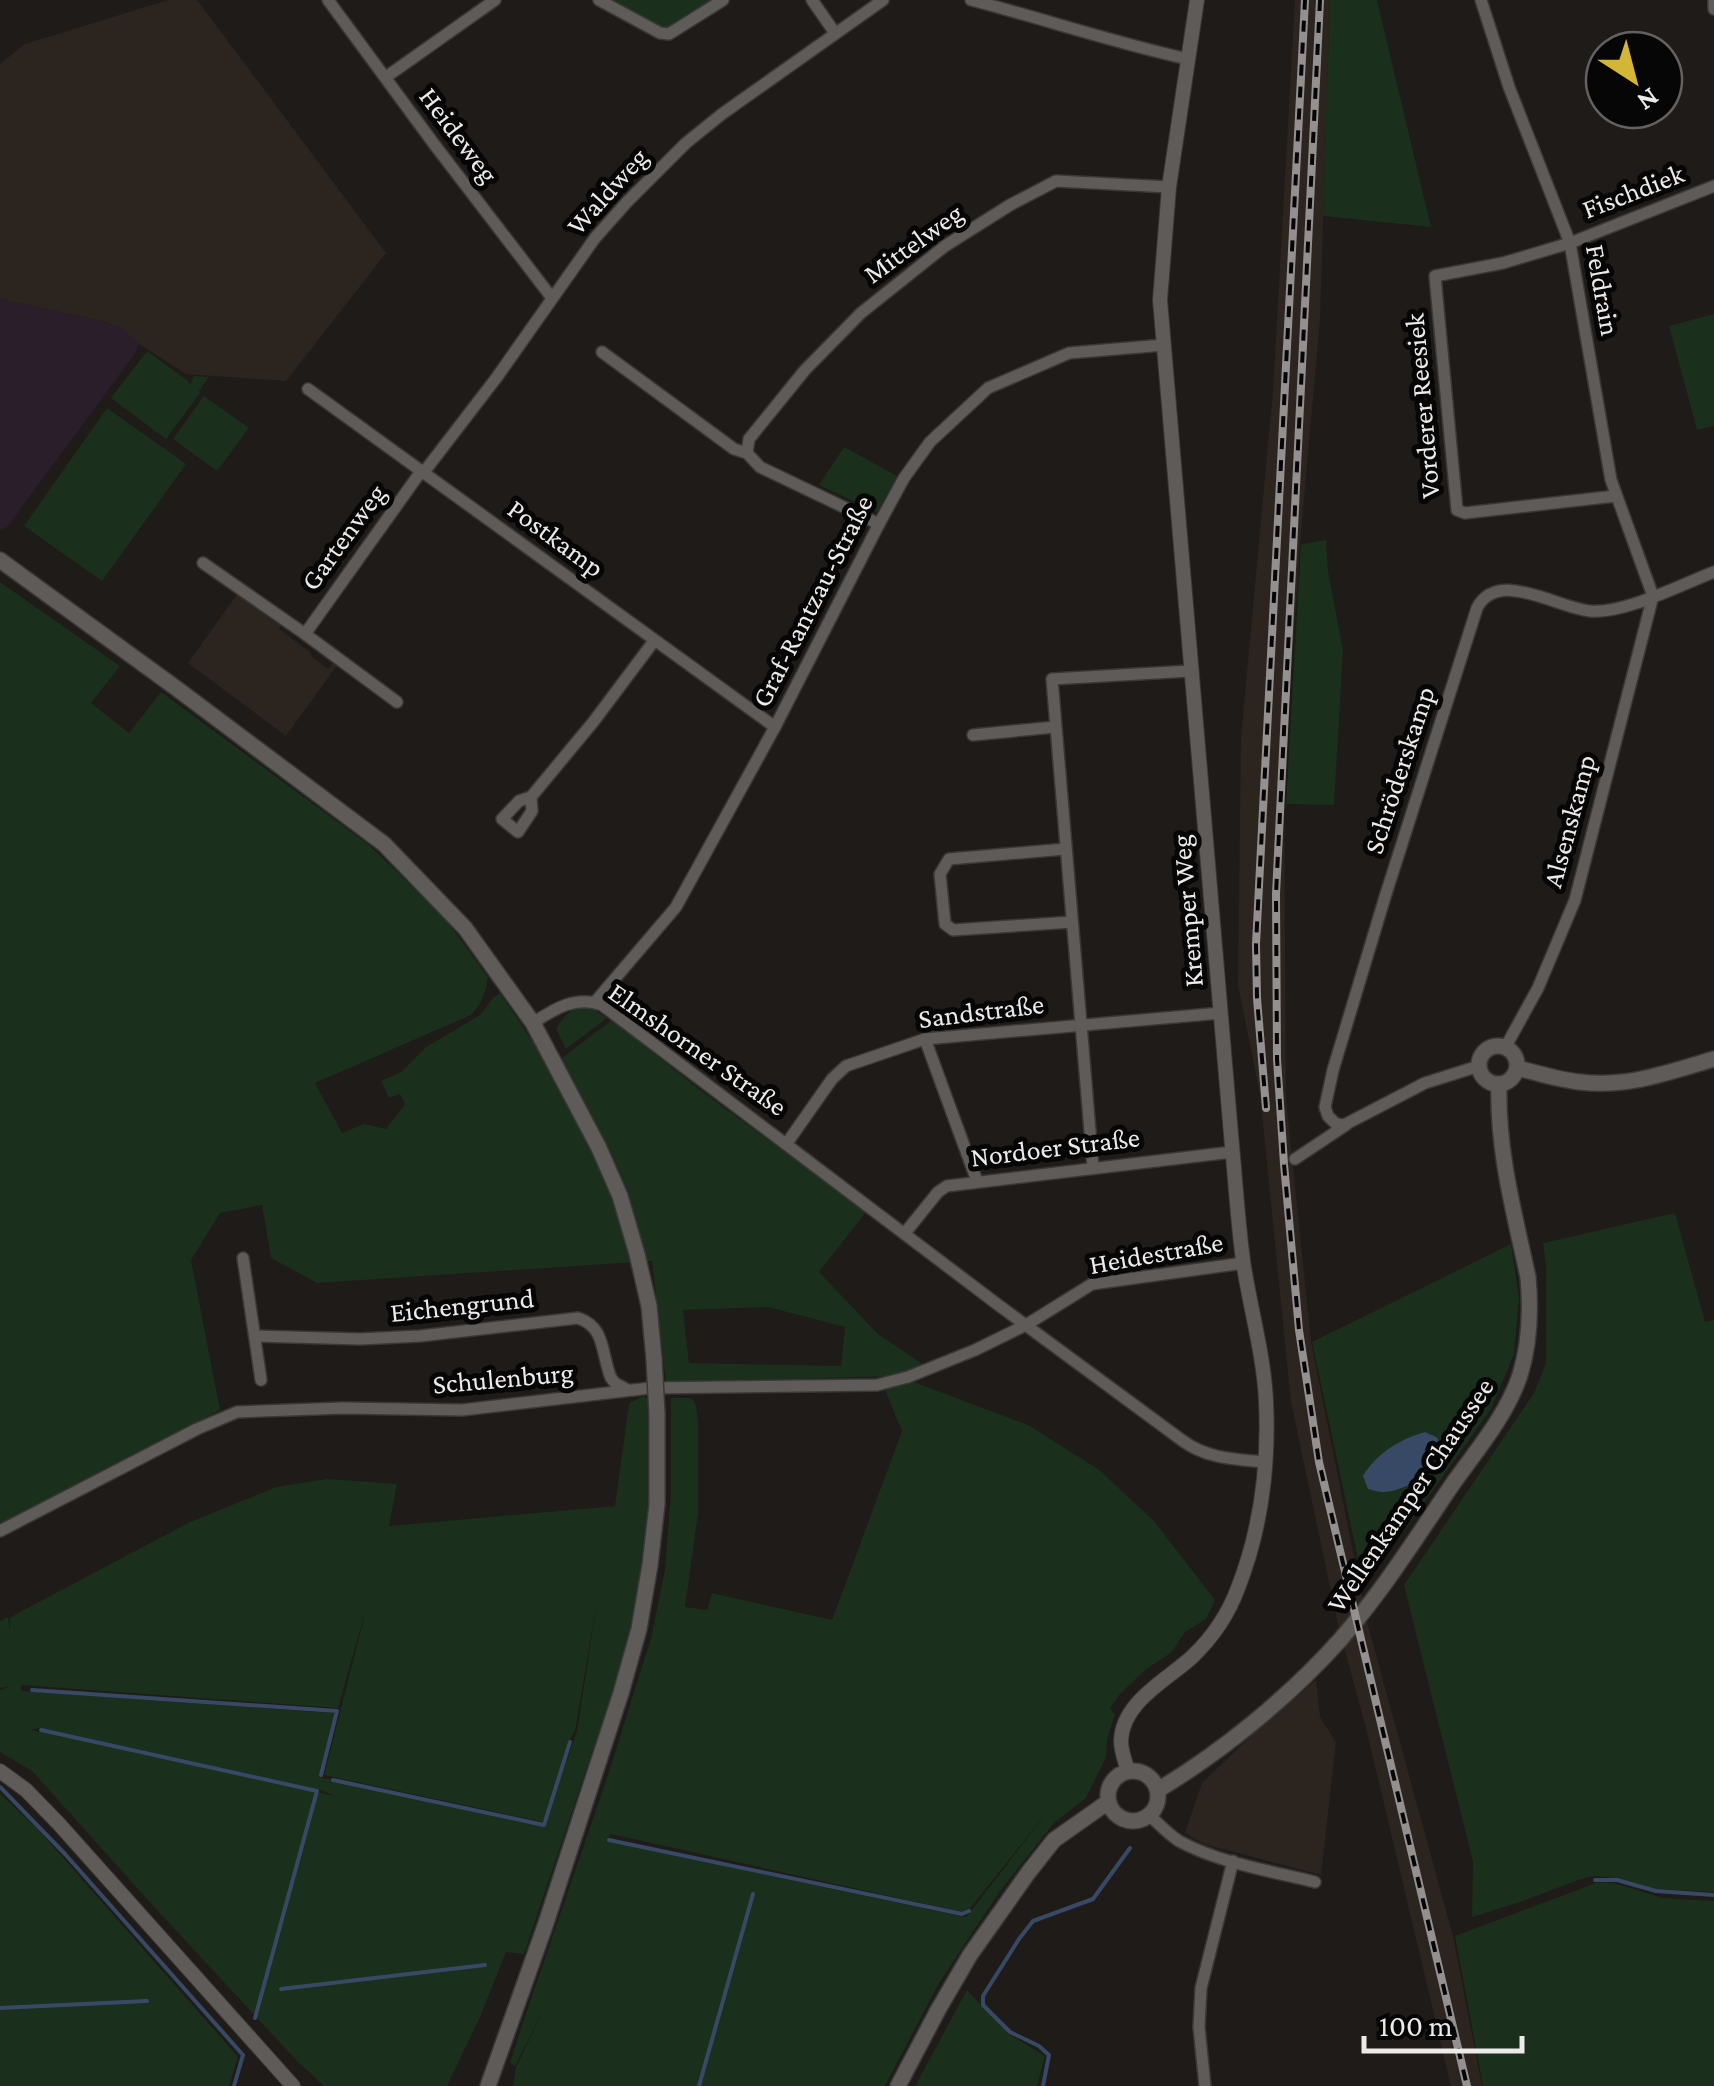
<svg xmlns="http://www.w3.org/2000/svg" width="1714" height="2086" font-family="'Crimson Pro',serif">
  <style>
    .built { fill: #2c251f }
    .industrial { fill: #2a1e2b }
    .green { fill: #1a2f1c; fill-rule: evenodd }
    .water { fill: #374965 }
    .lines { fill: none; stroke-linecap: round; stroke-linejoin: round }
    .stream { stroke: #374965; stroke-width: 4 }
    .minor-casing { stroke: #3a3837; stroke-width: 14 }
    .tertiary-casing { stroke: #3a3837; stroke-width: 16 }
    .secondary-casing { stroke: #3a3837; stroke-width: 18 }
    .minor { stroke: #5e5b58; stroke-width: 11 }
    .tertiary { stroke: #5e5b58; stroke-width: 14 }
    .secondary { stroke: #5e5b58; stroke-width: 15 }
    .rail-casing { stroke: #93908f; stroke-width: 8 }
    .rail { stroke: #070606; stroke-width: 4; stroke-dasharray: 11; stroke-linecap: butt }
    .secondary-bridge-casing { stroke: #3a3837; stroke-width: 18; stroke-linecap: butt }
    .secondary-bridge { stroke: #5e5b58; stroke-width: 15 }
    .labels { text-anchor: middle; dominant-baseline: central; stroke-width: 10; stroke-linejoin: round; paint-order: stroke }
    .street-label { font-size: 28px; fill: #edebea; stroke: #070606 }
  </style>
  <rect width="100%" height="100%" fill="#1e1b19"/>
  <g class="built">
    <polygon points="168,0 197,0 386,253 286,381 186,374 139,344 120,328 102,321 0,299 0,64 25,44"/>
    <polygon points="1295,0 1330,0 1320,319 1300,544 1284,777 1286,1098 1311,1342 1367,1622 1453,1936 1482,2086 1451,2086 1366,1728 1339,1629 1291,1402 1260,1094 1238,985 1241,737 1273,391"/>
    <polygon points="238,593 282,623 279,629 310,652 312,657 328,669 334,661 338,664 286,736 188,663"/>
    <polygon points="1316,1680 1320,1717 1336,1742 1321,1875 1204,1844 1185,1833 1202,1783 1254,1733"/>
  </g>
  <polygon class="industrial" points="0,299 102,321 120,328 139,344 136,352 7,527 0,530"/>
  <g class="green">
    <polygon points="610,0 717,0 670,29 664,29"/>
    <polygon points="1330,0 1377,0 1431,227 1323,216"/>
    <polygon points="1714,314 1714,426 1697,430 1669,326"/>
    <polygon points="147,351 188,381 190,385 194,376 209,377 199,391 200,393 166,439 111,398"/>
    <polygon points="204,396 249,428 217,471 173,439"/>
    <polygon points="107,408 186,464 102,581 24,526"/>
    <polygon points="844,447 897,476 877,512 819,485"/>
    <polygon points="1326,540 1328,571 1343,651 1334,805 1286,804 1301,544"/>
    <path d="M0,582L120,666L91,703L129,733L161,692L369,845L444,917L488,977C486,993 482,1003 471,1015L315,1083L342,1133L364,1124L386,1129L405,1104L400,1094L389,1098L381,1081L401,1072L426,1047L480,1015L493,998L500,993L550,1067L612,1020L704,1093L866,1212L819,1272L878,1334L924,1365L891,1376L666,1383L652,1261L317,1283L271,1258L262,1205L220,1213L191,1260L220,1410L0,1524ZM768,1307L845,1327L841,1366L689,1363L683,1310Z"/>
    <path d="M581,1007L593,1009L607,1018L566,1049L556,1029C562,1018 569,1010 581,1007Z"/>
    <polygon points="1675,1213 1705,1322 1714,1320 1714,1892 1656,1889 1615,1878 1595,1876 1581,1879 1520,1902 1472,1917 1473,1862 1404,1585 1534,1393 1546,1363 1546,1265 1543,1243"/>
    <polygon points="1511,1244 1519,1298 1514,1354 1491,1409 1364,1587 1312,1342"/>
    <path d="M911,1381L1028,1425L1098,1469L1154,1521L1215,1600L1206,1619L1185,1632L1172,1652L1145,1670L1120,1694L1110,1708L1115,1714L1107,1740L1106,1757L1086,1798L1054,1823L1000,1891L939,1983L885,2086H513L516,2067L544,2009L515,2066L510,2063L522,2025L607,1778L651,1638L665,1570L671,1492V1398H692L696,1405L698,1422V1514L685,1607L707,1610L712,1593L832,1620L902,1431L885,1390ZM1048,1811L968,1915L964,1917L607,1841L611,1834L961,1912L968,1911Z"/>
    <path d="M644,1396L648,1400C649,1431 651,1462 650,1494C649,1551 635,1608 622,1663L524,1954L506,1952L480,2017L447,2086H324L297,2061L156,1909L32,1771L0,1752V1690L10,1686L0,1688V1621L8,1617L10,1631V1618L18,1613L190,1522L276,1487L327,1479L397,1484L389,1526L615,1506L629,1403ZM597,1603L577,1731L544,1826L319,1777L335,1714L332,1713L21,1691V1685L338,1708L367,1606L324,1775L543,1822L569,1740L575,1731ZM39,1728L321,1790L335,1796L31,1730Z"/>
    <polygon points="0,1794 36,1827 238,2057 229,2086 0,2086"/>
    <polygon points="1596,1883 1614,1883 1663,1898 1714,1901 1714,2086 1483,2086 1455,1936"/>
    <polygon points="967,1990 1009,2034 1045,2056 1037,2086 915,2086"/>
  </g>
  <path class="water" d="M1425,1432L1436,1437L1443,1445C1440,1469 1408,1491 1384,1492C1378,1492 1373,1490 1368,1489L1363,1476C1377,1453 1400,1439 1425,1432Z"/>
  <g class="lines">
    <g class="stream">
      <polyline points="32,1690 337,1711 321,1775"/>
      <polyline points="41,1730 317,1791 255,2018"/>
      <polyline points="333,1780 544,1825 570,1742"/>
      <polyline points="0,1787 65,1854 243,2055 234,2086"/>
      <polyline points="609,1840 962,1914 969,1911"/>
      <polyline points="1595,1880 1617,1880 1656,1891 1714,1895"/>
      <polyline points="281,1989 485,1965"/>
      <polyline points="0,2008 147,2001"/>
      <polyline points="699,2086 753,1894"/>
      <polyline points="1043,2086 1049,2055 1039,2046 1010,2032 983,2005 983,1996 1019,1939 1033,1921 1093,1899 1130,1848"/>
    </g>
    <g class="minor-casing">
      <g id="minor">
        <polyline points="328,0 434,144 552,298"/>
        <polyline points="599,0 660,33 669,34 723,0"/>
        <polyline points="812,0 835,33"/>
        <path d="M971,0C1044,19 1115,43 1188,59"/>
        <polyline points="1481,0 1509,87 1570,243 1611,480 1653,596"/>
        <polyline points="1714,1 1714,9"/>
        <polyline points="386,77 495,0"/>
        <polyline points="602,352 734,449 747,453"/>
        <polyline points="308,389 775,727"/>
        <polyline points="424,472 497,377 595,238 627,202 686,143 722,114 883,0"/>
        <polyline points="1616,496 1465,513 1457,510 1435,276 1503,263 1570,243 1714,186"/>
        <polyline points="879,524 760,467 747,453 749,439 805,370 861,313 945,246 1010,205 1056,181 1169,187"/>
        <polyline points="203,563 305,634 397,702"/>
        <polyline points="305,634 422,470"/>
        <polyline points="973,735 1055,727"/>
        <polyline points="531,797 532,811 518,832 502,819 519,801 531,797 594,721 654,641"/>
        <polyline points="1065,849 949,859 940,874 945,924 953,930 1072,922"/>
        <polyline points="595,1002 676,907 775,727 879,524 904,478 930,442 988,388 1069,353 1164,345"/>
        <path d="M533,1023C554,1009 576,995 602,1005L997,1304L1183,1441C1208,1459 1235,1459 1265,1462"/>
        <polyline points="925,1039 977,1181"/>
        <polyline points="1505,1048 1538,988 1575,900 1653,596"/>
        <path d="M1479,1066L1425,1083L1344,1125L1336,1124L1328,1116L1325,1107L1333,1070L1385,897L1477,608C1498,568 1557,608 1590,611C1625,614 1680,585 1714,572"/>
        <polyline points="787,1143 832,1079 846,1066 925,1039 1221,1013"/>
        <polyline points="1295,1159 1346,1125"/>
        <polyline points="1093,1167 1052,679 1190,671"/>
        <polyline points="905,1233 938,1192 947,1186 1232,1152"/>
        <polyline points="243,1258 261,1380"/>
        <path d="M255,1336L360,1339L420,1336L578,1318C606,1327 601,1354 611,1378L615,1383L628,1390"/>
        <polyline points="0,1531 197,1429 237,1412 343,1408 462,1410 650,1388 877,1385 908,1377 975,1350 1026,1325 1092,1284 1244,1263"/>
        <path d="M1149,1815C1159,1824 1168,1834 1179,1841C1219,1863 1271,1871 1315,1882"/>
        <polyline points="1205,2086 1199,2027 1201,1988 1233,1861"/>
      </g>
    </g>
    <g class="tertiary-casing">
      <g id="tertiary">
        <polyline points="0,1771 26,1790 59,1824 293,2086"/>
        <path d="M1128,1771C1125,1761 1121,1751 1121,1741C1122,1702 1167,1680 1192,1657C1213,1637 1228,1615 1238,1588C1261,1529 1269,1465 1266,1401C1264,1357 1251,1311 1244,1267C1238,1227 1236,1186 1232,1146L1160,300L1169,187L1197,0"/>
      </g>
    </g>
    <g class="secondary-casing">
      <g id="secondary">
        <polyline points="0,560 176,688 384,844 465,928 533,1023 599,1148 620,1196 637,1254 649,1306 654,1359"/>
        <circle cx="1498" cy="1065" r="19"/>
        <path d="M1517,1068C1538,1073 1559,1080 1580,1082C1627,1088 1670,1072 1714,1059"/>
        <circle cx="1133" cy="1796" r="25"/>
        <path d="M1158,1790C1223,1751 1289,1697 1340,1640C1382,1592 1416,1538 1452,1485C1476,1451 1507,1415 1520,1375C1530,1343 1531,1310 1528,1277C1514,1212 1497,1150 1499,1084"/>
        <polyline points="488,2086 545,1926 621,1693 639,1629 650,1565 657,1504 657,1414"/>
        <polyline points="898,2086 938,2010 970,1955 1028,1873 1054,1840 1108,1802"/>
      </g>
    </g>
    <use href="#minor" class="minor"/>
    <use href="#tertiary" class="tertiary"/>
    <use href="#secondary" class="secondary"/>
    <g class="rail-casing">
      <g id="rail">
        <polyline points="1320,0 1276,894 1277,1059 1284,1164 1299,1330 1319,1462 1467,2086"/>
        <polyline points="1266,1108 1257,998 1256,944 1305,0"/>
      </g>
    </g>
    <use href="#rail" class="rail"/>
    <g class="secondary-bridge-casing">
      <polyline id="secondary-bridge" points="654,1359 657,1414"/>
    </g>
    <use href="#secondary-bridge" class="secondary-bridge"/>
  </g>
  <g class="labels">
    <g class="street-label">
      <text transform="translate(459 135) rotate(53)">Heideweg</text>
      <text transform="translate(607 191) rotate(-48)">Waldweg</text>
      <text transform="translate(1633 191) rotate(-21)">Fischdiek</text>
      <text transform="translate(913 243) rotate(-36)">Mittelweg</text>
      <text transform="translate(1603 290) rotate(80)">Feldrain</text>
      <text transform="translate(1422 406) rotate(-95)">Vorderer Reesiek</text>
      <text transform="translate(343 537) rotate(-54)">Gartenweg</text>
      <text transform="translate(556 538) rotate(36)">Postkamp</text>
      <text transform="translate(812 601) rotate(-63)">Graf-Rantzau-Straße</text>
      <text transform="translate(1399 770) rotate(-72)">Schröderskamp</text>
      <text transform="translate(1569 821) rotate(-75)">Alsenskamp</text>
      <text transform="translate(1187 911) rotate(-95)">Kremper Weg</text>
      <text transform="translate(981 1011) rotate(-7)">Sandstraße</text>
      <text transform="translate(698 1049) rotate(35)">Elmshorner Straße</text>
      <text transform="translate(1055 1147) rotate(-7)">Nordoer Straße</text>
      <text transform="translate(1156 1253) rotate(-10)">Heidestraße</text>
      <text transform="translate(462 1305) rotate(-6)">Eichengrund</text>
      <text transform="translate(503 1378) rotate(-5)">Schulenburg</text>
      <text transform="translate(1410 1495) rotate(-56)">Wellenkamper Chaussee</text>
    </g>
  </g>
  <g transform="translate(1634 80) rotate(144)"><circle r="48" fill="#070606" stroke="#636261" stroke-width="2.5"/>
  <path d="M0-8L18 38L0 25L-18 38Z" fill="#d3b635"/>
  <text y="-15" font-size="28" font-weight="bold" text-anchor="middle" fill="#edebea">N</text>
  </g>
  <path d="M1364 2036v15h158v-15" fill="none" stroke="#edebea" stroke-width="5"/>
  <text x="1379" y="2036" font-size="30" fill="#edebea" stroke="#070606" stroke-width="8" paint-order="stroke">100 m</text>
</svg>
